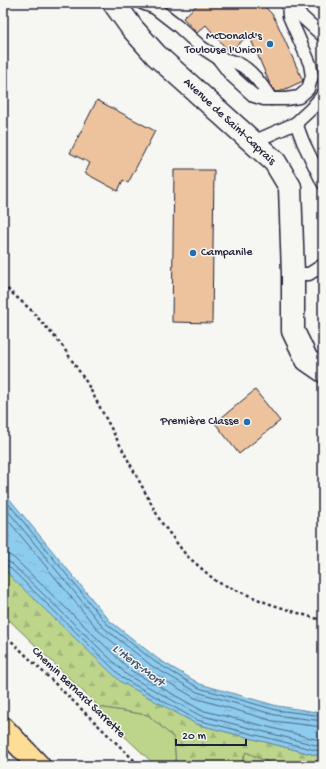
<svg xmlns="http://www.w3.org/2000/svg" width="326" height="769" font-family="'Gochi Hand',sans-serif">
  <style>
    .grass { fill: #bcd58b; stroke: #6f7c63 }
    .forest { fill: url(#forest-firs); stroke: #6f7c63 }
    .water { fill: url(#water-ripples); stroke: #6288a6 }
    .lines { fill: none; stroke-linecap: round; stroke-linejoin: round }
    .shore { stroke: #4d6683; stroke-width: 1 }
    .building { fill: #edc39d; stroke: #22223b }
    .lane-casing { stroke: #22223b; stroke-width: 15 }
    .street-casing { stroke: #22223b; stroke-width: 25 }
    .highway-casing { stroke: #22223b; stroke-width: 25 }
    .path { stroke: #22223b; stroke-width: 2.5; stroke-dasharray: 3 3; stroke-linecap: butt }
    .lane { stroke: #f6f6f2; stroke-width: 12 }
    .street { stroke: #f6f6f2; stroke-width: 22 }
    .highway { stroke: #fedd96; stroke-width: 22 }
    .poi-dot { fill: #1f6fb2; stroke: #f6f6f2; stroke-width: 1.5 }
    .labels { text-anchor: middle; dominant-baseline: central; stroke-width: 3; stroke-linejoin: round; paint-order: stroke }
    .poi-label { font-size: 12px; fill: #22223b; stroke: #f6f6f2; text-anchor: end }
    .street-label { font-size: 12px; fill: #22223b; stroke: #f6f6f2 }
    .water-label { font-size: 13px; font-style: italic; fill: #425571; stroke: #f6f6f2 }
  </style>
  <defs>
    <pattern id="forest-firs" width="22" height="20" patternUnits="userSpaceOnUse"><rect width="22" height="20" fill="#bcd58b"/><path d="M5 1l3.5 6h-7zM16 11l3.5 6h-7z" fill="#a1b779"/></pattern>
    <pattern id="water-ripples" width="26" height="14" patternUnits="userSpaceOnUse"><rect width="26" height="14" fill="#8dccee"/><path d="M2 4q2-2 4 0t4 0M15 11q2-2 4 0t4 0" fill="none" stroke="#79afcd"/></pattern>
  </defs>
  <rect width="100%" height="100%" fill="#f6f6f2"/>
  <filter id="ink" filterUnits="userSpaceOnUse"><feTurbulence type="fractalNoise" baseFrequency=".025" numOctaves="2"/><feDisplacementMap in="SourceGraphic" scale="8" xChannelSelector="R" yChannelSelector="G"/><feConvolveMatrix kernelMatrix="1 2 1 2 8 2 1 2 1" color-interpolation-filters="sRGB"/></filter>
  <g filter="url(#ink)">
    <g class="grass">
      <polygon points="99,707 148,715 174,738 176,765 183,766 156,766 101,714"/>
      <polygon points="246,752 277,766 240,766"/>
    </g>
    <polygon class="forest" points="3,567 14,580 196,724 323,757 323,766 277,766 246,752 240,766 176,765 174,738 148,715 99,707 3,614"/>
    <polygon class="water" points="3,491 110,621 158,659 200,684 277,706 323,713 323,757 196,724 121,682 14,580 3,567"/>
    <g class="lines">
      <g class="shore">
        <polyline points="3,497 107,624 155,662 199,688 276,710 323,716"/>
        <polyline points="3,505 103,627 152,666 197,692 275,715 323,721"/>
        <polyline points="3,514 99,631 149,671 195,698 273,721 323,727"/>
        <polyline points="3,554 9,555 14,558 130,670 201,710 323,741"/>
        <polyline points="3,560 11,563 127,675 199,715 323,747"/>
        <polyline points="3,565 8,566 124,679 197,720 323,752"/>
      </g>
    </g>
    <g class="building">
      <polygon points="199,3 261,3 272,14 277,23 303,81 279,92 275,92 270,84 249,35 229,52 206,25 197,33 183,18"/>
      <polygon points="97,100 155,131 128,183 123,180 118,191 85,173 90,163 70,153"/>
      <polygon points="174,170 214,170 212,323 172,322"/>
      <polygon points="255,390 280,421 239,454 215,423"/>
    </g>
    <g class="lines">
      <g class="lane-casing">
        <g id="lane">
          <polyline points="142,3 155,8 177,25 201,47 218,58 231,75 254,96 264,99 286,99 299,97 308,89 312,76 310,64 289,16 288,3"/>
          <polyline points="291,3 300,15 323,36"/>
          <path d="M218,58C224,60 231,60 237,63C252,70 262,85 271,99"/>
          <polyline points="296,123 303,142 323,183"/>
          <polyline points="253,142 296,123 311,109 323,95"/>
          <polyline points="293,274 309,274 323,265"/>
        </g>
      </g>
      <g class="street-casing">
        <polyline id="street" points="114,3 132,28 156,55 275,162 290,187 293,274 293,331 307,360 323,371"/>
      </g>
      <g class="highway-casing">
        <polyline id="highway" points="3,728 39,766"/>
      </g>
      <g class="path">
        <polyline points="3,5 7,3"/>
        <polyline points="3,285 31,310 61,344 87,383 161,522 186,555 217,582 267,603 314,618 323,620"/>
        <polyline points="3,633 140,766"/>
      </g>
      <use href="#lane" class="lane"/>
      <use href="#street" class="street"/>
      <use href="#highway" class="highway"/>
    </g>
  </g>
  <g class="poi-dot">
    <circle cx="270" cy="44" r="4"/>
    <circle cx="193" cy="253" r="4"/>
    <circle cx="247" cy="422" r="4"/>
  </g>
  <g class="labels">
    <g class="poi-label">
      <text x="262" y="37">McDonald's<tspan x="262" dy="14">Toulouse l'Union</tspan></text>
      <text x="201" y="253" text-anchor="start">Campanile</text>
      <text x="239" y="422">Première Classe</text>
    </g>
    <g class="street-label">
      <text transform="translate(229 122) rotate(43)">Avenue de Saint-Caprais</text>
      <text transform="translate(78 693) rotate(44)">Chemin Bernard Sarrette</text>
    </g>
    <g class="water-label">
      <text transform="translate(138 666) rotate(37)">L'Hers-Mort</text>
    </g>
  </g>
  <rect width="326" height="769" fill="none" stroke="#f6f6f2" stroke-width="16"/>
  <rect x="8" y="8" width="310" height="753" fill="none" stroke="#22223b" stroke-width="1.5" filter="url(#ink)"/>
  <path d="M176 739v6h70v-6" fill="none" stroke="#22223b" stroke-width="2"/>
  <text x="182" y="739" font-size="12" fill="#22223b" stroke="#f6f6f2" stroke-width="3" paint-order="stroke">20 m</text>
</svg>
